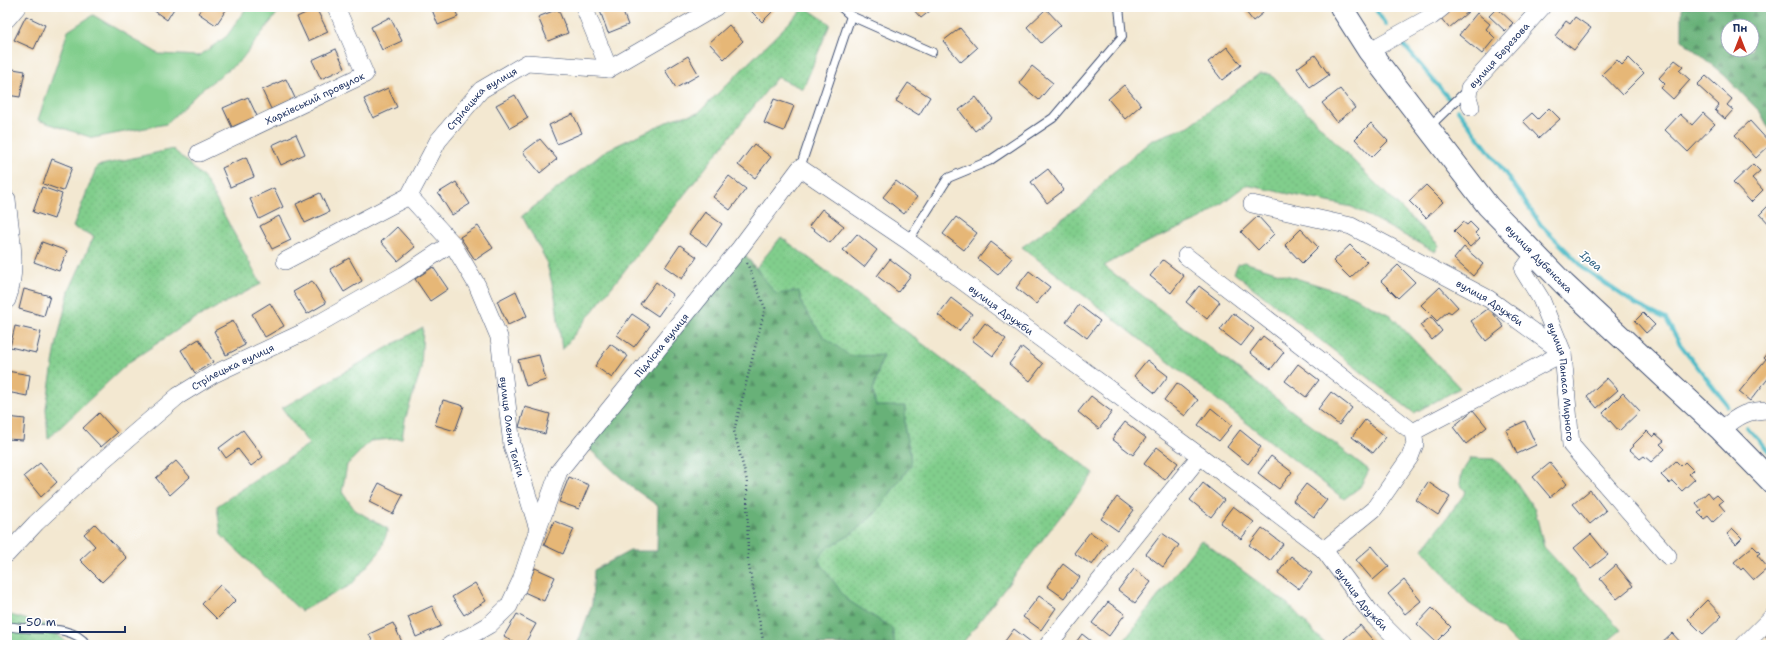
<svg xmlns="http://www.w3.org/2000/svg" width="1778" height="652" font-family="'Shantell Sans',sans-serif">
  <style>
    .green { fill: #81ce8c; stroke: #4e7e75 }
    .forest { fill: url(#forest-firs); stroke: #42706b; fill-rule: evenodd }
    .garden { fill: url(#garden-dots); stroke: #4e7e75 }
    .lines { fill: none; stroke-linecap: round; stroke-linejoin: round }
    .stream { stroke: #4cbac6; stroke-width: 4 }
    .building { fill: #e6b777 }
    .service-casing { stroke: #3b4b6f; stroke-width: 10 }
    .minor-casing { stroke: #3b4b6f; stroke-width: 18 }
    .secondary-casing { stroke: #3b4b6f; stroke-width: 24 }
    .path { stroke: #3b4b6f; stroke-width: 2.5; stroke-dasharray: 1 3; stroke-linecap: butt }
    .service { stroke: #fff; stroke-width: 8 }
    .minor { stroke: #fff; stroke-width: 17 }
    .secondary { stroke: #fff; stroke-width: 22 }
    .labels { text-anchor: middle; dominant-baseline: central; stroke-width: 3.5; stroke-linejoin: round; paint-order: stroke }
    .street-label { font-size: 10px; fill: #1b2f5e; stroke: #fff }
    .water-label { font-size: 11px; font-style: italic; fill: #2c6082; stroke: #fff }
  </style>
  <defs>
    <pattern id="forest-firs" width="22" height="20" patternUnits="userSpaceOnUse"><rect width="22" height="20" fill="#68b178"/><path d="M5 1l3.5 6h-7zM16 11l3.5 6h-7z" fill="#559066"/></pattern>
    <pattern id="garden-dots" width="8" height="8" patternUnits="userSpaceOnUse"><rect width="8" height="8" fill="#81ce8c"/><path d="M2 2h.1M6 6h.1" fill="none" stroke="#6fb17b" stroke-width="1.8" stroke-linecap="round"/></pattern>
  </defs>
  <rect width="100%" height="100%" fill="#fff"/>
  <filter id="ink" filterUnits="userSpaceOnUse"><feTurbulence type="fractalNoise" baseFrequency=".025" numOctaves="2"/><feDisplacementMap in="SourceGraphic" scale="8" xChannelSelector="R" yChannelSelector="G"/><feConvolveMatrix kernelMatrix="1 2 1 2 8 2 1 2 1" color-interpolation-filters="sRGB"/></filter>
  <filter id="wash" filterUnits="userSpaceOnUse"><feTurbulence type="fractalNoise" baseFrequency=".012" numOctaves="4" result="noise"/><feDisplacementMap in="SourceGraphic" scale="16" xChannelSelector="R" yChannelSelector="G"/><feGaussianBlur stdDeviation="0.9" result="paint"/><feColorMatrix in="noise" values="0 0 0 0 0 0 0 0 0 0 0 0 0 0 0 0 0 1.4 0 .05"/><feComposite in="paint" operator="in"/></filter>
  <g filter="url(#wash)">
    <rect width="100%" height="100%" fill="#f3e8d1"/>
    <polygon class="green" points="247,7 282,7 241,60 200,91 166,124 93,138 38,120 68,31 93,15 159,54 199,56 227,36"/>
    <g class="forest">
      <path d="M1682,7H1771V132L1760,112L1724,75L1682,40ZM1728,26H1752V50H1728Z"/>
      <polygon points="740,248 764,279 799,291 803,307 883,355 873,391 905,406 905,431 910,452 911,465 875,514 849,536 828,547 837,585 846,599 892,628 895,645 577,645 592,604 594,570 630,551 657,551 658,506 630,486 585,445"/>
    </g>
    <g class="garden">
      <polygon points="805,7 830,24 803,89 777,77 562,350 555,296 546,260 522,216 607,150 675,118 698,113"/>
      <polygon points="1259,74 1270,74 1374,182 1439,245 1435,252 1352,207 1246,185 1201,219 1141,245 1104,266 1369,470 1360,487 1344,499 1022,247 1086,202 1110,175 1152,140 1189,126"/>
      <polygon points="173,149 205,179 261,284 194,319 129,362 48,439 46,408 56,346 69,291 94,236 73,227 97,166"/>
      <polygon points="781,237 1094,473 961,645 895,645 892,628 846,599 818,559 828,547 849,536 875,514 911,465 910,452 905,431 905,406 876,406 873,391 883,355 850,356 823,336 803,307 799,291 776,294 756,268"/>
      <polygon points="1244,262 1350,295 1390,315 1460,388 1414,413 1234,273 1238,264"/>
      <polygon points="423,327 421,369 405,420 402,438 370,441 347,465 342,492 355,510 388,529 381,550 351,585 301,611 221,535 217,506 309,444 282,408"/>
      <polygon points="1471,458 1495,459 1516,482 1535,510 1544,547 1621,630 1603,645 1518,645 1491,618 1468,603 1423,549 1466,492 1460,484 1462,472"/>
      <polygon points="1201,540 1289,605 1326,645 1121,645"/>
      <polygon points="7,614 46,625 70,645 7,645"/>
    </g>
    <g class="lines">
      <g class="stream">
        <polyline points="1374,7 1386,25"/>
        <polyline points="1401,42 1451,101"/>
        <polyline points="1458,110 1503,170 1541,225 1586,270 1635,304 1666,319 1680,344 1728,406"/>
        <polyline points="1747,427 1771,454"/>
      </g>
    </g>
    <g id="blocks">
      <g class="building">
        <polygon points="149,7 175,7 167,20"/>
        <polygon points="203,7 228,7 216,25 198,13"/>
        <polygon points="431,7 454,7 458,17 438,25"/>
        <polygon points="601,7 621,7 628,25 608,33 599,8"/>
        <polygon points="747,7 777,7 762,22"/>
        <polygon points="911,7 935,7 921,18"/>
        <polygon points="1242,7 1258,7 1263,13 1253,21"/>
        <polygon points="1452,7 1464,7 1468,12 1449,28 1440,17"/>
        <polygon points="316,8 328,32 308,41 297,17"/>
        <polygon points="1497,8 1513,23 1505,31 1489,16"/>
        <polygon points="558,9 568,33 548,41 538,17"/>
        <polygon points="1046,9 1061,25 1041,43 1027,27"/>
        <polygon points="1477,13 1490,24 1486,29 1495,38 1482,54 1459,35"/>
        <polygon points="26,16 45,25 34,49 14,40"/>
        <polygon points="390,17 402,41 382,50 371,27"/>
        <polygon points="1575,17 1591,28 1574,50 1555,36 1566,21 1570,24"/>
        <polygon points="729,25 743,41 724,59 709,43"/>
        <polygon points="960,28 977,48 961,62 943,41"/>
        <polygon points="1227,47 1241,65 1222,80 1208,62"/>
        <polygon points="336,49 345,68 321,79 312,60"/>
        <polygon points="1315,55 1329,75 1310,88 1297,68"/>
        <polygon points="688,56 699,75 676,88 665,70"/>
        <polygon points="1629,58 1644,73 1622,95 1602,74 1617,60 1622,65"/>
        <polygon points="1675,60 1683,66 1679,70 1690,80 1673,99 1661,88 1665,84 1659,78"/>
        <polygon points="1032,66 1053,83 1039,100 1019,83"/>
        <polygon points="7,68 25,71 20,97 7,95"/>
        <polygon points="1706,76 1732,99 1727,105 1733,110 1725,119 1715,110 1719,105 1697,85"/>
        <polygon points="286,79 295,98 271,109 262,90"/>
        <polygon points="908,83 930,97 919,115 896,101"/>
        <polygon points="1124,85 1141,105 1125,119 1108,99"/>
        <polygon points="388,88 397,107 373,118 364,99"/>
        <polygon points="1340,89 1355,108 1337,122 1322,103"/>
        <polygon points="515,95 528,118 510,128 496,105"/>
        <polygon points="248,97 257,116 232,127 223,108"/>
        <polygon points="976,97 992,118 975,131 959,110"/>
        <polygon points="774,99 794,106 784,131 764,123"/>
        <polygon points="1549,108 1560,119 1539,138 1523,121 1532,113 1538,119"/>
        <polygon points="1703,113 1715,124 1688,152 1665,130 1680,114 1692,125"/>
        <polygon points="573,114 582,133 557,144 549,125"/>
        <polygon points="1750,121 1771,144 1756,158 1735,135"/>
        <polygon points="1371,123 1388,141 1372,157 1355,139"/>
        <polygon points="296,134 305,154 281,165 272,145"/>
        <polygon points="540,139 557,159 540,173 523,152"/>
        <polygon points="754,144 771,157 755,178 738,165"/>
        <polygon points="246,157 254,177 230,187 222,168"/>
        <polygon points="52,159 72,167 63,191 43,184"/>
        <polygon points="1753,164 1760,171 1752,178 1763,190 1751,202 1733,183"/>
        <polygon points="1048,169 1064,190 1047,203 1031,182"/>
        <polygon points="729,176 746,189 730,210 713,197"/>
        <polygon points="896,181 917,197 904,214 883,197"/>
        <polygon points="456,182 470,204 452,215 438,193"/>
        <polygon points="1426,185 1443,202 1426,218 1409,201"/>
        <polygon points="42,187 62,194 54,219 33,212"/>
        <polygon points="274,188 283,207 259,219 250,199"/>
        <polygon points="320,193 329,212 305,223 296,204"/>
        <polygon points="1771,203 1771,226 1760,214"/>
        <polygon points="822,209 844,226 830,243 809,226"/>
        <polygon points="705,212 722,224 707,246 689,234"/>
        <polygon points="279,216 291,240 272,249 260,226"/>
        <polygon points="1258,216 1274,234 1258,250 1241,232"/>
        <polygon points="956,217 977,233 964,250 943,234"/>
        <polygon points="1463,222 1467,225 1470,222 1478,230 1475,233 1480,238 1470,247 1454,231"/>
        <polygon points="478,226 493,248 475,260 460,237"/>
        <polygon points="397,227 415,247 398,261 381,242"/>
        <polygon points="1301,229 1318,247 1302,263 1285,245"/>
        <polygon points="857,234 877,250 864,267 843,250"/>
        <polygon points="42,242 67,251 59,271 34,262"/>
        <polygon points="991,242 1012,258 998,275 978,259"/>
        <polygon points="680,245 697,257 682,279 665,267"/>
        <polygon points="1350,245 1367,262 1350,278 1333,261"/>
        <polygon points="1464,247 1483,264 1473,276 1454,259"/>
        <polygon points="349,258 362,281 344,292 330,269"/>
        <polygon points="890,259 911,275 898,292 877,276"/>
        <polygon points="1163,260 1184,276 1171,293 1150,276"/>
        <polygon points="1398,265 1415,282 1398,298 1381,281"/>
        <polygon points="433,267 448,289 430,301 415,279"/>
        <polygon points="1029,271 1050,287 1036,304 1016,288"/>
        <polygon points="312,281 326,303 307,314 293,292"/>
        <polygon points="656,282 673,295 658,316 640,304"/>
        <polygon points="1199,286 1220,302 1207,319 1186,302"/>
        <polygon points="1440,287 1458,307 1451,313 1448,311 1437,321 1421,305"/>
        <polygon points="24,289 50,296 44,316 19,309"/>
        <polygon points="516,291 527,316 508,325 497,301"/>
        <polygon points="951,298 972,314 959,331 938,315"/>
        <polygon points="270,303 284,326 265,337 252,314"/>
        <polygon points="1079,305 1100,321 1087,338 1066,322"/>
        <polygon points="1489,308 1504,327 1486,341 1471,321"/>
        <polygon points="1233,313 1254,329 1241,346 1220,330"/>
        <polygon points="1643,313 1655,325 1646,333 1635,321"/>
        <polygon points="632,314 650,326 634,347 617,335"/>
        <polygon points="1431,317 1442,331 1432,340 1420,325"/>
        <polygon points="233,321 245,345 226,355 214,331"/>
        <polygon points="985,323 1006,339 993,356 972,340"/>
        <polygon points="15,326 41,332 36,353 10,347"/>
        <polygon points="1263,336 1284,352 1271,369 1250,353"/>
        <polygon points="199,339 213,362 195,373 181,350"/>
        <polygon points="610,344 628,356 612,378 595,366"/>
        <polygon points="1022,347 1043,364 1030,381 1009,364"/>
        <polygon points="1771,348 1771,375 1750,401 1739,392 1766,359 1764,357"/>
        <polygon points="539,355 546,380 526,386 518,360"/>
        <polygon points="1147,360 1168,376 1155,393 1134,376"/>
        <polygon points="1298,364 1319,380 1306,397 1285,381"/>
        <polygon points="7,371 30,375 27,396 7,392"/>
        <polygon points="1607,378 1618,390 1597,408 1587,396"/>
        <polygon points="1177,383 1198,400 1185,416 1164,400"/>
        <polygon points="1331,392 1352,408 1339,425 1318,409"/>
        <polygon points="1623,393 1640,411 1619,431 1603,413"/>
        <polygon points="1091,396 1112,412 1099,429 1078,412"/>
        <polygon points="443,400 464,406 455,431 435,425"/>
        <polygon points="525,407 550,414 545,434 519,427"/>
        <polygon points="1211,408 1232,425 1219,441 1198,425"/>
        <polygon points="1473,410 1487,427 1466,444 1453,427"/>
        <polygon points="99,413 117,433 101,447 83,428"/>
        <polygon points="7,417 25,419 23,440 7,439"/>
        <polygon points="1365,420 1386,437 1373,453 1352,437"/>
        <polygon points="1525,421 1536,445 1517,454 1506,430"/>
        <polygon points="1125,422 1146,438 1133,455 1112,439"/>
        <polygon points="243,430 263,457 251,466 238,449 226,458 219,448"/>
        <polygon points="1240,430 1261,447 1248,464 1227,447"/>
        <polygon points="1647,431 1653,437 1656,434 1664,441 1660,444 1665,449 1651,462 1644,456 1640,459 1630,450 1634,446 1633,445"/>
        <polygon points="1157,447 1178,463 1165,480 1144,464"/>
        <polygon points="1271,456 1292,472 1279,489 1258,473"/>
        <polygon points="176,461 190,477 170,495 156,478"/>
        <polygon points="1676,461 1681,466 1685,462 1693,470 1689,474 1695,479 1682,491 1672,481 1670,484 1661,475"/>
        <polygon points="40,463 57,482 41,497 24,476"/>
        <polygon points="1550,463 1567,484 1550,497 1533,477"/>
        <polygon points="569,477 589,485 579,509 559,502"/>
        <polygon points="1428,482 1450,497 1438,515 1416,500"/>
        <polygon points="379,483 403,495 393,514 369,502"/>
        <polygon points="1203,483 1224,500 1211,517 1190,500"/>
        <polygon points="1306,484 1327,500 1314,517 1293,501"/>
        <polygon points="1590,490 1606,511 1590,524 1573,504"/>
        <polygon points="1708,492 1713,498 1717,495 1723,501 1719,504 1725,511 1713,522 1708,516 1704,519 1698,513 1702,510 1696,503"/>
        <polygon points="1117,497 1134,510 1118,531 1101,519"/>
        <polygon points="1233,506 1254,522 1241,539 1220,523"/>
        <polygon points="554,521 574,529 563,554 544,545"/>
        <polygon points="95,524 127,558 102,582 80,560 95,546 84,534"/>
        <polygon points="1262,528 1283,544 1270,561 1249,545"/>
        <polygon points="1733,529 1742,538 1736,544 1727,534"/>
        <polygon points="1090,532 1107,544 1092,565 1074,553"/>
        <polygon points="1162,533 1179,545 1163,567 1146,554"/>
        <polygon points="1591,534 1608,555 1591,568 1574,548"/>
        <polygon points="1372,546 1389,566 1373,580 1356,560"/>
        <polygon points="1753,546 1760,553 1757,555 1768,568 1754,580 1743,568 1741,570 1734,562"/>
        <polygon points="1291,556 1312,573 1299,589 1278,573"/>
        <polygon points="1063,564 1080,577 1064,598 1047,586"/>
        <polygon points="1616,565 1633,586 1617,599 1600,579"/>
        <polygon points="535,568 555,577 544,601 524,592"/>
        <polygon points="1134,569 1151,582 1135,603 1118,590"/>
        <polygon points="1404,580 1421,601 1405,614 1388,594"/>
        <polygon points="475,583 486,601 464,615 452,597"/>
        <polygon points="220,585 236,600 217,619 202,604"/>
        <polygon points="1039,596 1056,608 1041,630 1023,617"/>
        <polygon points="1707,600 1722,616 1703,634 1688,619"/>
        <polygon points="1108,602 1125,614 1109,636 1092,623"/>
        <polygon points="432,606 441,626 416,637 408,617"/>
        <polygon points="1432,608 1451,627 1436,642 1417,624"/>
        <polygon points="517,614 536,624 524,645 518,645 504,636"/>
        <polygon points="393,623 402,642 396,645 374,645 369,634"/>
        <polygon points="1360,625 1377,645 1349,645 1344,639"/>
        <polygon points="1771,628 1771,642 1764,634"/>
        <polygon points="1014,629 1031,642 1029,645 1002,645"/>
        <polygon points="1672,633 1683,645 1659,645"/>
        <polygon points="1082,634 1096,645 1074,645"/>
      </g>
    </g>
  </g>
  <g filter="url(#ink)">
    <use href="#blocks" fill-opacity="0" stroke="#3b4b6f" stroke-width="1"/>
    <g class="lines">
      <g class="service-casing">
        <g id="service">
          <polyline points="841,7 851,16 932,52"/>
          <polyline points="1429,127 1467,90"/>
          <polyline points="800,168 851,16"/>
          <polyline points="908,241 948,178 989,161 1053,118 1122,37 1119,7"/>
          <path d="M7,626C32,632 71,622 87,645"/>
        </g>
      </g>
      <g class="minor-casing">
        <g id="minor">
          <polyline points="584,7 609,69"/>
          <polyline points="7,19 17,7"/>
          <polyline points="1369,51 1432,16 1443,7"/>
          <path id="s1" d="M1471,107L1468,97L1469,88L1542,7"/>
          <path id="s2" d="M199,153L365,74L336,7"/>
          <path id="s3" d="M409,196L452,243L477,285L499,337L512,445L538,529L521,580L509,606L489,625L470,636L450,645"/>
          <path d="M7,199C10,232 19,268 7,300"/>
          <path id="s4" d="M1252,204L1351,226L1489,299L1563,353L1413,432"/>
          <path id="s5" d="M1534,255L1523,270L1541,299L1563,353L1571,445L1668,556"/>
          <polyline points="1186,256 1413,432 1415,444 1410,457 1374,509 1324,550"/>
          <path id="s6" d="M285,261L409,196L438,141L481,90L527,63L609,69L716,7"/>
          <path d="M1721,430C1739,415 1747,410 1771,410"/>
          <path id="s7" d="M538,529L559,471L740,248L800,168L908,241L1200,456L1324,550L1371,613L1403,645"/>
          <path id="s8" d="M7,554L36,523L101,462L178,396L214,374L302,333L404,275L452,243"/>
          <polyline points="1048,645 1200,456"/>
          <polyline points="1744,645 1771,618"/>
        </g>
      </g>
      <g class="secondary-casing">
        <g id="secondary">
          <path id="s9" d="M1341,7L1369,51L1488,206L1564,284L1721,430L1771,481"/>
        </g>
      </g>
      <polyline class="path" points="747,263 765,308 734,431 747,481 748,561 763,640 761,645"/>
      <use href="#service" class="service"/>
      <use href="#minor" class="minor"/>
      <use href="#secondary" class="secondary"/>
    </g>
  </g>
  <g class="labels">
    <g class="street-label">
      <text stroke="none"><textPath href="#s1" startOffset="64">вулиця Березова</textPath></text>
      <text stroke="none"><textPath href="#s2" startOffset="128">Харківський провулок</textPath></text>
      <text stroke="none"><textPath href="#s6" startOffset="264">Стрілецька вулиця</textPath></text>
      <text stroke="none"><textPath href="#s9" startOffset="321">вулиця Дубенська</textPath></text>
      <text stroke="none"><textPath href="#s4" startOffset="260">вулиця Дружби</textPath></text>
      <text stroke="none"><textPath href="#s7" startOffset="695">вулиця Дружби</textPath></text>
      <text stroke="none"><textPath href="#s7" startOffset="224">Підлісна вулиця</textPath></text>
      <text stroke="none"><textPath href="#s8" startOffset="295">Стрілецька вулиця</textPath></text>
      <text stroke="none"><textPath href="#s5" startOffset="139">вулиця Панаса Мирного</textPath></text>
      <text stroke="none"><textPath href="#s3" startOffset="260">вулиця Олени Теліги</textPath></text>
      <text stroke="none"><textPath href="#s7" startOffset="1159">вулиця Дружби</textPath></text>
    </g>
    <g class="water-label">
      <text transform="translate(1591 261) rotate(40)">Ірва</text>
    </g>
  </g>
  <rect width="1778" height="652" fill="none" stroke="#fff" stroke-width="24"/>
  <g transform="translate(1740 38)"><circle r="19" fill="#ffffff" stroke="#a4acbf"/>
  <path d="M0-3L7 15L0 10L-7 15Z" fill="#c8321e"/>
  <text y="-6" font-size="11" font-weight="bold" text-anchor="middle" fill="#1b2f5e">Пн</text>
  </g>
  <path d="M20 626v6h105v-6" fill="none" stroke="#1b2f5e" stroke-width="2"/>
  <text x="26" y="626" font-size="12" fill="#1b2f5e" stroke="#ffffff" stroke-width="3" paint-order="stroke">50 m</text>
</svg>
